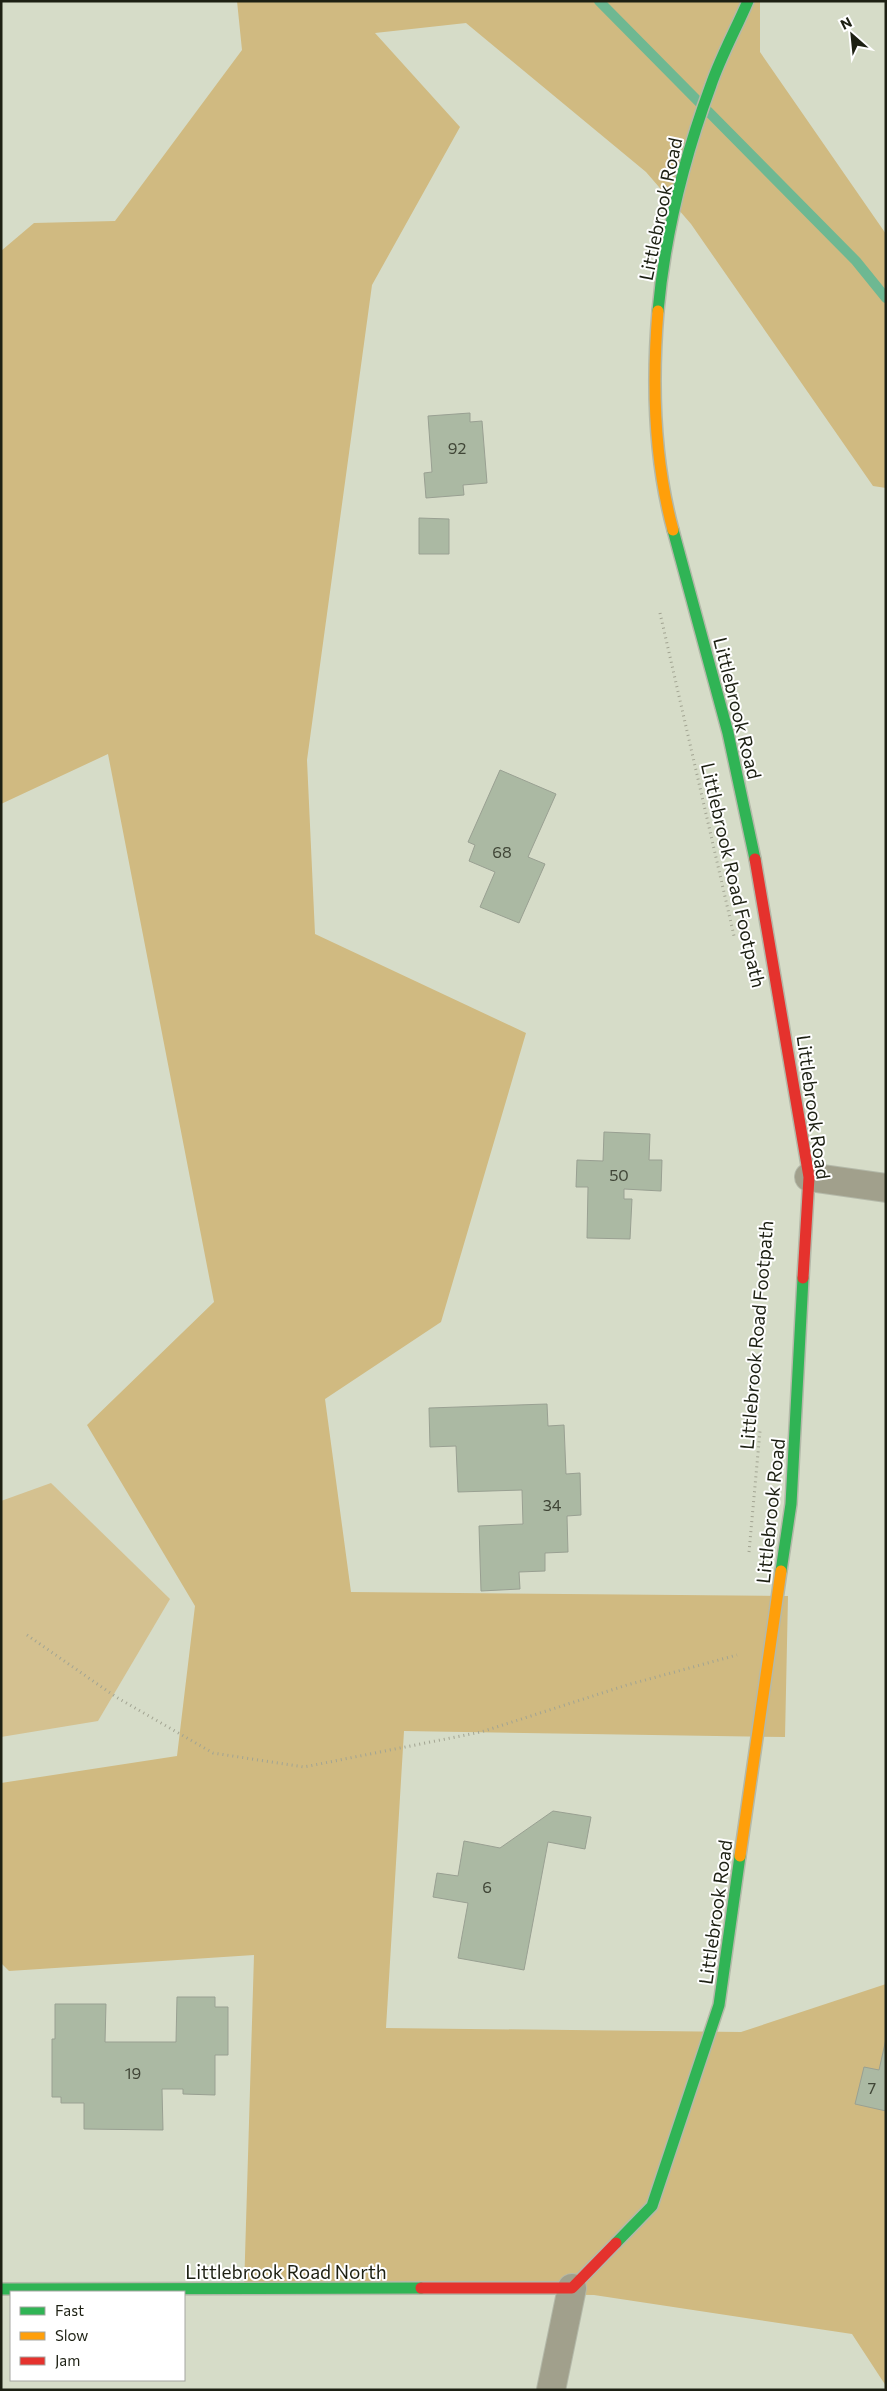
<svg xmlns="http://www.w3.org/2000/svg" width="887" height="2391" font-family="Commissioner,sans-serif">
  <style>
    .green { fill: #d4c190 }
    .forest { fill: #d0ba81 }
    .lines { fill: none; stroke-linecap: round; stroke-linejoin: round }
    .stream { stroke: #6eb892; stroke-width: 10 }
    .building { fill: #abb9a3; stroke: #99a092 }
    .street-casing { stroke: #b4b9a9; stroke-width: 30 }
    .fast-casing { stroke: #b4b9a9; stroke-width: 14 }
    .slow-casing { stroke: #b4b9a9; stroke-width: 14 }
    .jam-casing { stroke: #b4b9a9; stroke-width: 14 }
    .path { stroke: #a2a492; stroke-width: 3; stroke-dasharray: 1 4; stroke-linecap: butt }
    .street { stroke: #a1a08c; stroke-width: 28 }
    .fast { stroke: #30b455; stroke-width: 11 }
    .slow { stroke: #ff9f0a; stroke-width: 11 }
    .jam { stroke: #e5322d; stroke-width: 11 }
    .labels { text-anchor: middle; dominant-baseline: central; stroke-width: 4; stroke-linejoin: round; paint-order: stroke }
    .number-label { font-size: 16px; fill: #404637 }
    .street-label { font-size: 19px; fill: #1d2013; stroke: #fff }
  </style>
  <rect width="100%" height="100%" fill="#d6dcc8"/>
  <polygon class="green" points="51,1483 170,1599 98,1721 1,1737 1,1501"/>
  <polygon class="forest" points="237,1 760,1 760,52 886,234 886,488 873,486 691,224 646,172 466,23 375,33 460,127 372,285 307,760 315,934 526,1033 441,1322 325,1399 351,1592 788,1596 785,1737 404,1731 386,2028 741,2032 886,1984 886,2386 852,2334 594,2295 244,2290 254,1955 9,1971 1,1963 1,1783 177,1756 195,1606 87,1425 214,1302 108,754 1,804 1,251 34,223 115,221 242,50"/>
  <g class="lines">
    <polyline class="stream" points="599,1 856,261 886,298"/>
  </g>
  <g class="building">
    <polygon points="470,413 470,422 482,421 487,483 463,485 464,495 426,498 424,473 432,472 428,416"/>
    <polygon points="419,518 449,519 449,554 419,554"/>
    <polygon points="500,770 556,794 528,857 545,864 519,923 480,907 495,872 469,861 475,845 468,842"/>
    <polygon points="604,1132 650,1134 649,1160 662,1160 661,1191 624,1189 624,1199 632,1199 630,1239 587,1238 588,1187 576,1187 577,1160 603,1161"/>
    <polygon points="547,1404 548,1426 564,1425 566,1474 580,1473 581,1515 567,1516 568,1552 545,1553 545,1571 519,1572 520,1589 481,1591 479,1526 523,1524 522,1490 458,1492 456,1446 430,1447 429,1408"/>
    <polygon points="553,1811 591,1817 585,1849 548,1842 524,1970 458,1958 468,1903 433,1897 437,1873 458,1876 464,1841 500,1848"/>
    <polygon points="177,1997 215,1997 215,2007 228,2007 228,2055 215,2055 215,2095 183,2094 183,2089 162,2089 163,2130 84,2129 84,2103 61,2103 61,2097 52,2097 52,2039 55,2039 55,2004 106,2004 105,2042 176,2042"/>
    <polygon points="886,2039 886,2111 855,2104 864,2067 879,2070"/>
  </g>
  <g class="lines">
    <g class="street-casing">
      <g id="street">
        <polyline points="809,1177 886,1188"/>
        <polyline points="551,2390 572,2288"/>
      </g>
    </g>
    <g class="fast-casing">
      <g id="fast">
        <path d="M658,311C665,234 684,158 711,85C721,56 736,29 748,1"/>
        <polyline points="673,530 728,733 755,859"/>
        <polyline points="781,1571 791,1504 803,1278"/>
        <polyline points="616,2243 652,2206 719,2005 740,1856"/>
        <polyline points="1,2289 421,2288"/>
      </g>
    </g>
    <g class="slow-casing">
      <g id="slow">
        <path d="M658,311C652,383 654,460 673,530"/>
        <polyline points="740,1856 781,1571"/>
      </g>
    </g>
    <g class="jam-casing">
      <g id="jam">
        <polyline points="755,859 809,1177 803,1278"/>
        <polyline points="421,2288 572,2288 616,2243"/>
      </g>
    </g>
    <g class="path">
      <polyline points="660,613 734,936"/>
      <polyline points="749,1552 760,1431"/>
      <polyline points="27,1635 116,1697 213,1753 304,1767 481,1732 627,1685 737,1655"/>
    </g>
    <use href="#street" class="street"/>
    <use href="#fast" class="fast"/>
    <use href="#slow" class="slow"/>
    <use href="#jam" class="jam"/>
  </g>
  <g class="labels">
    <g class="number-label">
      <text x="457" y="447">92</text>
      <text x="502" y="851">68</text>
      <text x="619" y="1174">50</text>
      <text x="552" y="1504">34</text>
      <text x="487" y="1886">6</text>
      <text x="133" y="2072">19</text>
      <text x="872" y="2087">7</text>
    </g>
    <g class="street-label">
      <text transform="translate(660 209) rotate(-78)">Littlebrook Road</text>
      <text transform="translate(738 708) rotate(76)">Littlebrook Road</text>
      <text transform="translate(734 875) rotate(77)">Littlebrook Road Footpath</text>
      <text transform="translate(814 1107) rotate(82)">Littlebrook Road</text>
      <text transform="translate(756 1335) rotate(-85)">Littlebrook Road Footpath</text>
      <text transform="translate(770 1511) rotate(-84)">Littlebrook Road</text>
      <text transform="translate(715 1912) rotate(-82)">Littlebrook Road</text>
      <text x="286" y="2271">Littlebrook Road North</text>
    </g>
  </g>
  <rect width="887" height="2391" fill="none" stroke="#1d2013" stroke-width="5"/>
  <rect x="10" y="2291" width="175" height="90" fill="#ffffff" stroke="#a5a6a1"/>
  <rect x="20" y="2307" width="25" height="8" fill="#30b455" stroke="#a5a6a1"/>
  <text x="55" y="2316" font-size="15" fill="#1d2013">Fast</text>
  <rect x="20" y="2332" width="25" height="8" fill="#ff9f0a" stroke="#a5a6a1"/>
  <text x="55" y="2341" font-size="15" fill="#1d2013">Slow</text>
  <rect x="20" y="2357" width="25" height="8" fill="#e5322d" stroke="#a5a6a1"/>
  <text x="55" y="2366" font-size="15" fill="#1d2013">Jam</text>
  <g transform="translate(852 35) rotate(333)" stroke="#ffffff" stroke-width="4" paint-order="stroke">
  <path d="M0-4L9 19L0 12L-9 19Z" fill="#1d2013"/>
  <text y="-8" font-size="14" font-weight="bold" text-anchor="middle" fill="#1d2013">N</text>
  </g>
</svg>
